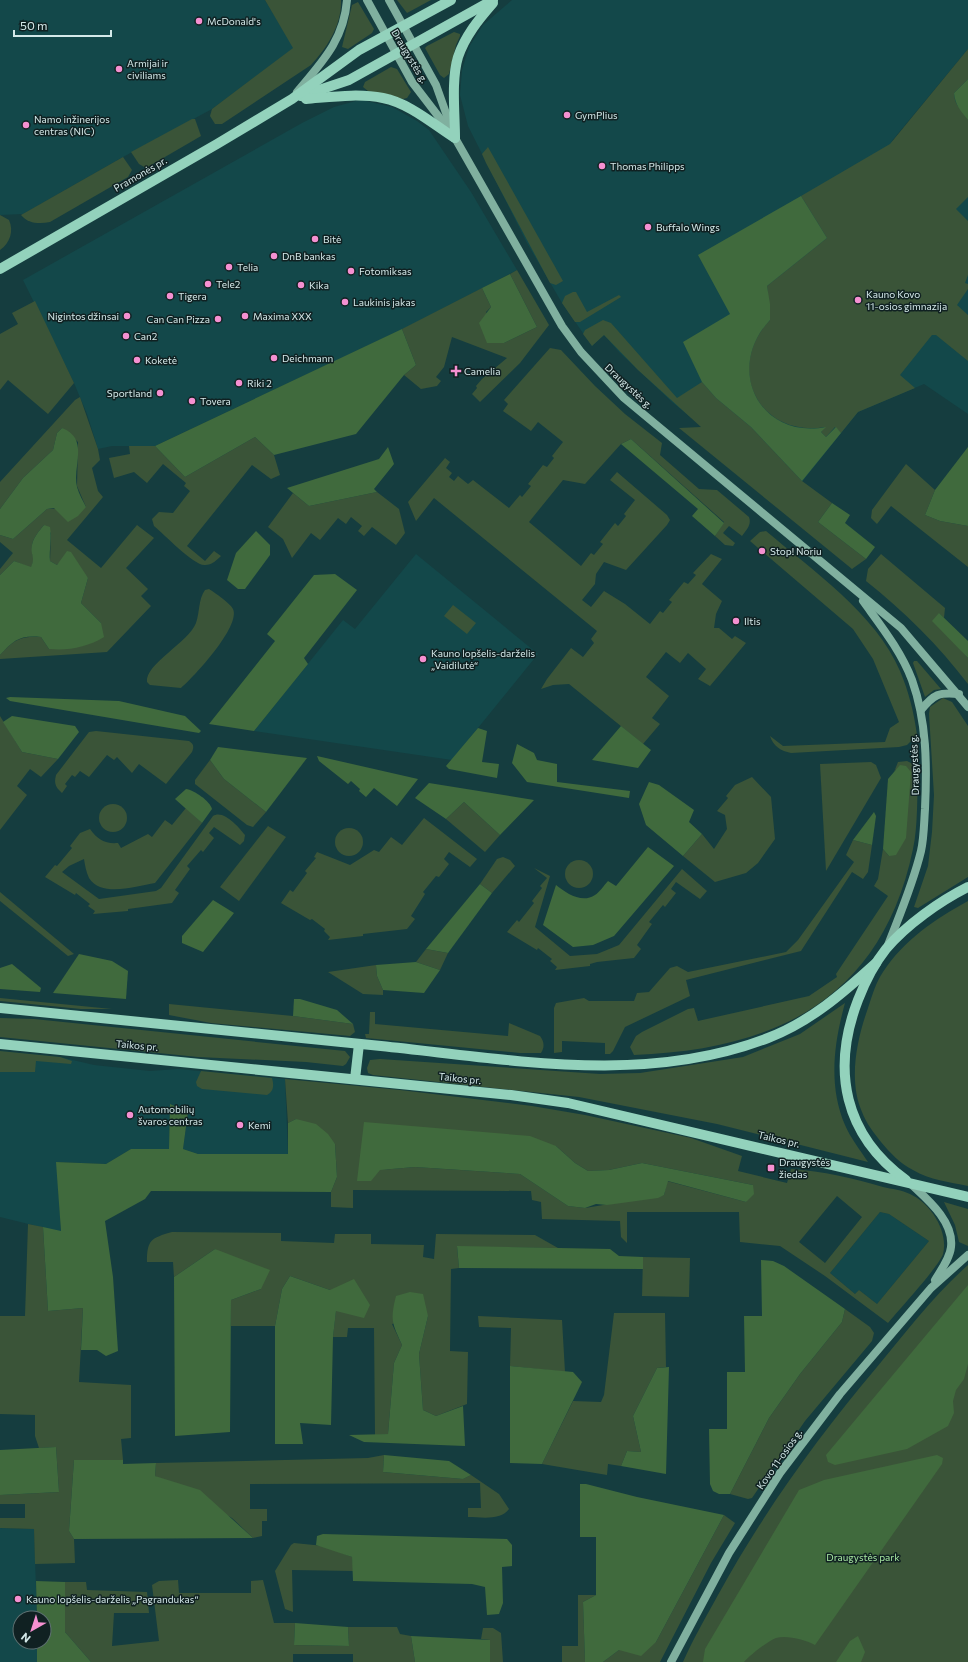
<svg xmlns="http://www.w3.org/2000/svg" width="968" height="1662" font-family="Commissioner,sans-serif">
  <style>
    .built { fill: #13484a }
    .green { fill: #3a5438; fill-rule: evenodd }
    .forest { fill: #406a3d }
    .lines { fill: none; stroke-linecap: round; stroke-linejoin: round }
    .secondary { stroke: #80b09f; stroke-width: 8 }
    .primary { stroke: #93d2bc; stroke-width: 10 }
    .poi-dot { fill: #f590d1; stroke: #102122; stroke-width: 1.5 }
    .labels { text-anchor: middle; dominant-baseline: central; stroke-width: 3; stroke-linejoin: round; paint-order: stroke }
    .poi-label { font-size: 10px; fill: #d4e9e9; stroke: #102122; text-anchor: start }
    .street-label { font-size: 10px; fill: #d4e9e9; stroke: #102122 }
    .park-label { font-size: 10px; fill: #a8e7a2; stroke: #102122 }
  </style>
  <rect width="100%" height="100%" fill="#153d3f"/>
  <g class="built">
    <polygon points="0,0 265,0 294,48 212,109 123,157 23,214 0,215"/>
    <polygon points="512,0 968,0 968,49 891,142 954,93 968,79 968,414 924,384 858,412 789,498 672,402 619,352 604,335 592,346 562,303 527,243 468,126 460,95 462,70 469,47 483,25"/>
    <polygon points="356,101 366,101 392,107 417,121 429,130 471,192 517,270 405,328 155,446 112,446 98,449 87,414 74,383 23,280 302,123 334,107"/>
    <polygon points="416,554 538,654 452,760 254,731 343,620 355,629"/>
    <polygon points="0,1051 60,1057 94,1065 150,1071 178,1069 285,1079 288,1154 198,1154 183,1149 188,1112 170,1104 169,1149 131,1149 106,1164 57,1162 61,1232 0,1217"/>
    <polygon points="880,1212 889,1214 929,1241 877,1304 859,1290 855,1294 830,1273"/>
    <polygon points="0,1528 34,1529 37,1618 20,1618 20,1642 37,1642 37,1662 0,1662"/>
  </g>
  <g class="green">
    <path d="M265,0H341C342,25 327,48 311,65L222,124H215L210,116L212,109L293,48Z"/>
    <polygon points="397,0 431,0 407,13"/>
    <polygon points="358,2 374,29 372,33 348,49 342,47 352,5"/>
    <polygon points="454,32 460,34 460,36 456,45 449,74 444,78 440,75 425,48 427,46"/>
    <path d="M968,49V79L954,93C955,109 963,108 968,120C968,127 968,185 968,197L956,209L968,221V275L965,283L968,284V289L957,305L968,315V361L936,335H932L900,375L915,388L858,412L841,433L835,427L826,437L821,432L825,427C759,438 724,369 770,320L767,286L827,238L801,196L890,144Z"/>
    <polygon points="391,67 397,69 411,92 407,98 403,99 368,91 363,87 365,82"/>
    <polygon points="192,119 195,119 201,136 146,168 139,164 131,152"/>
    <polygon points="488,147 563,281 556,285 550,283 486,163 482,154"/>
    <path d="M123,157L132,170L128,177L50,222C40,224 28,224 21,215Z"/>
    <path d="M0,215L9,220C14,231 10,243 0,250Z"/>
    <polygon points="517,270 549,325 520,363 480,402 472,394 477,388 476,386 482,379 507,358 452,337 444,367 436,377 441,381 437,386 421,389 404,375 416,365 402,329 482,288 491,307 486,312 504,343 537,327 510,274"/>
    <polygon points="573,292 576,292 587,312 619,295 621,297 580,322 575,322 562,303 565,296"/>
    <polygon points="35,301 74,383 48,414 8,380 0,390 0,334 18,324 12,313"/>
    <polygon points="603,320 611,323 677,398 702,382 716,398 751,427 802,481 832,503 818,522 866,559 852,569 679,428 701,427 638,370 604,335 592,346 583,334 585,330"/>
    <path d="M550,348L561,350L595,386L625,414L662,443L660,455L699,489L717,490L749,517C752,525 746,530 742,536L729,526L723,533L735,543L733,546L725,545L715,536L724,522L631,439L621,444L585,484L563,480L529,522L581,566L591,553L594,555L603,544L600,542L615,523L618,526L626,516L624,514L635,500L610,480L617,472L667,515L670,520L667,525L626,570L604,562L596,574L595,584L582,600L591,607L604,591L625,604L650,624L660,611L663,613L672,602L669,600L684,582L688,584L696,575L693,573L711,554L722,559L702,584L722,601L716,614L714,628H719L732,639L735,636L746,643L710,686L698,679L706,669L688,653L680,663L666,652L646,677L669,696L652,718L660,724L643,744L569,684L553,685L541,689L547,679L571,648L583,657L594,643L591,639L597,631L434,498L416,521L408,502L445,458L450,462L446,468L452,473L449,477L454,481L458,476L468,484L473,480L509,508L520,495L522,497L531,486L528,484L543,465L547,467L554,458L552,456L563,442L538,422L531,431L503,411L508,404L504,400Z"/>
    <path d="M80,397L98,449L100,460L92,468L98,491L103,497L67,540L101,568L137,525L154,538L126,568L148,589L141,596L151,606L107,652L0,659V655C14,640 20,636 41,637L49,649L101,623L81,603L88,578L62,560L57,565L50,561L51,533L44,525C39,531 33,538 32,545C31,555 36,557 31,568L14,561L0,575V569L13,553L0,542V535L13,539L47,509L86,507L77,486L78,442L62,428L57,433L53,450L23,478L0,509V482L75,400Z"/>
    <path d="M255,437L274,455L280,475L271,479L252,465L187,546L205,561L214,551L221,556C217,560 212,565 205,565C194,566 164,534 154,526L152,519L159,512L173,513L190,491L184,486L186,483L163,464L147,483L134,472L114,478L109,458L130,454L129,446H155L185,477Z"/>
    <polygon points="906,464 935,490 925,515 940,521 968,526 968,567 891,506 877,524 871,518 872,510"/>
    <polygon points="377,492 399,509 405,533 396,545 372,527 364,536 358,531 362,526 351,517 346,524 338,518 320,540 311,533 292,558 283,539 268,527 293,493 309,506"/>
    <path d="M766,531C812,570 876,614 900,671C909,692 914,713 917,735L907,745L899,747L791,753C781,751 773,746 770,736L783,746L885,742L890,728L899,722L873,659L853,629L750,541L760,532Z"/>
    <path d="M881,554L945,608L944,618L939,613L958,646L968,658V684C939,646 904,611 866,581L868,569Z"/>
    <path d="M209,589C214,592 231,604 233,609C241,626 194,677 181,688L150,685L147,682C145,664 189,642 196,623C200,612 198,600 205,590Z"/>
    <polygon points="453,605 476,623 467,634 444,616"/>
    <polygon points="914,661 917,661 941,689 934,690 925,697 913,663"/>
    <polygon points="943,698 952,702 968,726 968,877 918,908 914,907 928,866 932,832 934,795 929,714 930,707"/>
    <polygon points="0,716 22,752 58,759 41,777 30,769 17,786 27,795 0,830"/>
    <path d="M96,731L189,741C194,744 194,747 192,752L166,784L139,764L132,773L117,757L114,760L107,755L89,777L80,771L75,777L72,775L65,784L67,786L62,793C55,787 54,783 56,775L89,732Z"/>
    <polygon points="210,760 224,779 266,812 253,827 247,825 195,784 195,780"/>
    <path d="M907,761L917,766L918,770C917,794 918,826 913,849C882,998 777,1050 634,1055L630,1047L636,1036L642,1032L688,1009L694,1008L698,1021L809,996L837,977L836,974L888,896L874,886L878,879L883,849L889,856L896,769L894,772L898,762Z"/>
    <polygon points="871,762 876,765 881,778 826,871 820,764"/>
    <polygon points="752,777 771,797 775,839 758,863 746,873 715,882 683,856 702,834 714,849 727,829 725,815 717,811 728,798 726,796 735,785"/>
    <polygon points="464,802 500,835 485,852 446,819"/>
    <circle cx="113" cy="818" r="14"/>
    <path d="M186,808L202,823L155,883C136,886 102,898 89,878C86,872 85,865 84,859L69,866L62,872L99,899L156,891L161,888L213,816C223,809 239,827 245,835L244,841L240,845L214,827L209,833L214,838L203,852L201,850L187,866L190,869L175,890L179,893L172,903L128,909V911L93,914L95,911L88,906L90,904L76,893L75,895L45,877L55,865L57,866L72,848L70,846L80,833L90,829C98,840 105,844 118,843L121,848L148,834L152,837L165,820L172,825Z"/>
    <polygon points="424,818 477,859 470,867 449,852 444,859 449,864 439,877 436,876 423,892 425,894 411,916 415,919 407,929 363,934 363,936 328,940 330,937 324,931 325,929 312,919 310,920 281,903 290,890 293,892 307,873 305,871 316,858 314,857 317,852 350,865 374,850 379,852 391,837 402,845"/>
    <polygon points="268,826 286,837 239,901 220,887"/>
    <circle cx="349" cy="842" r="14"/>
    <polygon points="853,840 872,845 868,872 863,879 852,872 801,951 686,980 690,996 625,1027 613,1051 610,1054 605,1054 605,1043 562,1041 562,1052 554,1053 554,1008 556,1003 584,998 589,1001 634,1001 637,993 649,992 670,968 677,966 688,972 786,952 798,940 854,862 846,855"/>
    <polygon points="503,857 510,860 515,866 492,893 480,884 497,859"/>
    <circle cx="579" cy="874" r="14"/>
    <polygon points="534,868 550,876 535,927 570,956 597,954 619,945 682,869 707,891 700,899 676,882 671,889 676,893 665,907 663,905 649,922 652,924 637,945 641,949 634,958 597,962 590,964 590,966 555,970 557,967 550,961 552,959 538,948 537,950 507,932 517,920 519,922 534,903 532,901 542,888 540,886 547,878"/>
    <polygon points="0,892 74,954 68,956 0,901"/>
    <path d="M968,901V1186C949,1182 930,1180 913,1170C901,1164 890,1153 881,1142C874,1133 866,1123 862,1112C848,1080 857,1039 868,1008C872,996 876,982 883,972C904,940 935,919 968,901Z"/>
    <polygon points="426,949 448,953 440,970 416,962"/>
    <polygon points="376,965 377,976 383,990 383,995 363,994 328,972"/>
    <polygon points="0,998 112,1009 81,1009 0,1001"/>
    <path d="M845,1003C834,1043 828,1085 845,1125C850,1137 860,1150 868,1162L717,1124L579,1097L373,1075L368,1073L367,1068L370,1060L380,1059L600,1074L640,1073L743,1057L800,1034Z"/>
    <polygon points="169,1004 293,1016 353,1024 355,1032 350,1036 211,1023 169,1015"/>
    <path d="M370,1012H375V1024L508,1036L509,1023L540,1036C544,1041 545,1047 541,1053H520L366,1038L365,1034H369Z"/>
    <polygon points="0,1018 34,1019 345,1051 350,1057 346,1064 343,1066 306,1062 198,1057 0,1037"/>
    <polygon points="0,1051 60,1057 72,1061 71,1064 36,1061 35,1072 0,1072"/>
    <path d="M201,1071L272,1078C274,1085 274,1091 267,1095L202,1089L197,1086L196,1082Z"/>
    <path d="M285,1079L400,1090L532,1106L585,1115L691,1138L742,1156L738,1171L787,1183L791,1169C823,1171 853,1178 883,1187C892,1189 902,1190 910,1194C930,1203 949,1231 943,1254C940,1265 898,1311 888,1323L825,1276L780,1246L740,1242L739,1212H627V1243L621,1237L620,1221L542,1219L541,1202L532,1200L531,1191L353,1190V1208L331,1207V1192L337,1177L335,1144L296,1119L288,1123ZM556,1146L575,1163L588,1171L609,1170L642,1163L753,1185L746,1202L667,1181L664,1195L585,1208L568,1206L520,1174L415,1167L380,1170ZM837,1196L862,1217L825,1263L799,1242ZM880,1212L889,1214L929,1241L877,1304L859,1290L855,1294L830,1273Z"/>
    <polygon points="944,1202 968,1209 968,1246 959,1242 955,1225"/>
    <polygon points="28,1224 43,1227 48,1311 83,1308 79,1382 131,1385 131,1438 121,1439 123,1460 74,1460 69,1531 74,1539 75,1563 35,1564 34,1529 0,1528 0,1518 25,1518 25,1504 0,1504 0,1495 59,1492 56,1447 39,1448 35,1436 35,1415 0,1414 0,1316 25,1316"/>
    <path d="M172,1232L281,1233V1241L334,1243L335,1234H371V1244L424,1245L423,1257L434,1259L436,1234L535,1235L558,1248L457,1247L459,1268L451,1269L450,1351L468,1352L467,1404L436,1416L423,1410L419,1354L428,1316L392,1324L402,1345L394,1363L388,1434L375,1435L374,1328H348L347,1337H333L336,1310L330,1290L290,1276L282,1289L275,1326H231V1300L261,1289L215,1249L174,1277L173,1262H147C147,1240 151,1238 172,1232Z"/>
    <polygon points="643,1257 690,1258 689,1297 642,1296"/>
    <path d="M968,1265V1662H683C693,1639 706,1617 718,1595C763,1513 817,1438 877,1367C906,1332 934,1295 968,1265Z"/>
    <polygon points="845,1309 870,1327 874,1333 872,1341 805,1421 752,1498 748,1499 730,1494 769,1418 800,1374 842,1322"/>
    <polygon points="614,1313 665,1313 666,1367 657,1368 633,1416 641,1452 627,1451 621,1466 608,1464 607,1475 542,1464 573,1401 601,1402 604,1395"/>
    <polygon points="478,1316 562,1320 565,1372 510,1366 511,1328 479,1327"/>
    <path d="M384,1455L383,1472L463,1479L471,1475L499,1494L509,1509C500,1521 481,1517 468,1517V1508H481L480,1483L250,1484V1509H267V1521H262V1536L253,1538L232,1518L155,1476L156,1463L368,1458Z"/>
    <polygon points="724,1515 735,1523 711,1563 660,1662 603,1662 619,1650 656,1642"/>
    <polygon points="294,1543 324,1546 352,1557 354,1571 292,1570 293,1612 285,1609 275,1571 291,1545"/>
    <polygon points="178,1580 179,1593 251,1593 251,1581 263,1580 274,1623 295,1623 294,1645 349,1646 348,1627 397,1627 400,1634 411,1636 415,1662 353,1662 353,1654 293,1654 293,1662 91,1662 65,1632 65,1582 86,1582 87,1590 147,1592 149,1613 114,1613 112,1646 159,1641 152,1585 159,1581"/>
    <polygon points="578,1595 596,1595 583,1602 585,1662 562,1662 562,1646 578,1646"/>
    <polygon points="483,1628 493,1628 501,1633 503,1662 490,1662 490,1640 481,1639"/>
  </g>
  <g class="forest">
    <path d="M968,79V120C961,111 955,105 954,93Z"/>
    <path d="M801,196L827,238L767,286L770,304V320C724,369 760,440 826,427L821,432L826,437L836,427L841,433L802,481L751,427L716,398L702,382L683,342L730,314L698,255Z"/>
    <polygon points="510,274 537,327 504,343 487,343 479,323 491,307 482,288"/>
    <polygon points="402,329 416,365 404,375 356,434 274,455 255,437 185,477 155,446"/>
    <path d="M62,428C90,439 72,466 77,487C79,494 83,501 86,507L78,516L68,522L54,508L47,509L13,539L0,535V509L23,478L53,450L57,433Z"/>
    <polygon points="631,439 724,523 715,536 692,516 698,509 621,444"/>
    <polygon points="388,447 394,464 374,489 377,492 309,506 287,488 379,459"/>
    <polygon points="968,447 968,526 940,521 925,515 935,490"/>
    <polygon points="832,503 850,515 845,523 875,547 866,559 818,522"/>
    <path d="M44,525L50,527C52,538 49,550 50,561L57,565L67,551L71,552L88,578L81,603L101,623L104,637C88,647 68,651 49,649L41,637C20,635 14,640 0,655V575L14,561L31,567C36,557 30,555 32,545C33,538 39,531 44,525Z"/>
    <polygon points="256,531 270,545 270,555 245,589 238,589 227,580 236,553"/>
    <polygon points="335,574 357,590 304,658 308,664 254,731 209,724 275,641 267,634 314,575"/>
    <polygon points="939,613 968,641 968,658 932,621"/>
    <polygon points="10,697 119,701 185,716 201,731 199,733 10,701 6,698"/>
    <polygon points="12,716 75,726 79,732 58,759 22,752 3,722"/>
    <polygon points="621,726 651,750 638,768 592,760"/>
    <polygon points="478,728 487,731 482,762 499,764 497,778 449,769 446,766"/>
    <polygon points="517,744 534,753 537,760 557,764 557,782 630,791 629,798 527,782 512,763"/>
    <polygon points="218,747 307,758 266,812 224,779 210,760"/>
    <polygon points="317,756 418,779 397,806 374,788 366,797 359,791 360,789 351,781 348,784 319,761"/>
    <polygon points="900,765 906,766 911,772 906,838 896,855 889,856 883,849 888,779"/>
    <polygon points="649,782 659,785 694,810 689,822 702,834 683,856 646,825 639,804"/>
    <polygon points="429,783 534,800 500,835 464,802 446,819 415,798"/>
    <path d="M186,789C194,790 210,801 212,809L202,823L175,799Z"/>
    <polygon points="874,812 876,816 872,845 853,840"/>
    <path d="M648,847L674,866L614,936L593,945L573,947L543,925L556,885C566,893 582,904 595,895C600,892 604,885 608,881L616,886Z"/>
    <polygon points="480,884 492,893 448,953 426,949"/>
    <polygon points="213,900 234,913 203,952 182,943 182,936"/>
    <polygon points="79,954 112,961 128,971 126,999 53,993"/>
    <polygon points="416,962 440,970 424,993 383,990 377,976 376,965"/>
    <polygon points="12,964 41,988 40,992 0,989 0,968"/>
    <polygon points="294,999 300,999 337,1010 353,1024 293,1016"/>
    <polygon points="170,1104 188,1112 183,1149 198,1154 288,1154 288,1123 296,1119 316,1124 328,1134 335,1144 337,1177 331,1192 151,1191 145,1199 105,1221 113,1277 118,1351 106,1356 97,1350 81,1350 83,1308 48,1311 43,1227 61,1231 56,1162 106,1164 131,1149 169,1149"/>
    <polygon points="364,1122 530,1136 556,1146 575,1163 588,1171 609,1170 642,1163 753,1185 754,1194 746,1202 668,1181 664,1195 658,1198 607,1205 596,1204 585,1208 568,1206 520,1174 415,1167 380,1170 371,1181 357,1181"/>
    <polygon points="457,1246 610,1249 619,1256 643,1257 643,1269 459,1268"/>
    <polygon points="215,1249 270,1270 261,1289 231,1300 230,1432 175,1436 174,1277"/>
    <polygon points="761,1260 773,1261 784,1266 845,1309 842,1322 800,1374 769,1418 730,1494 719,1494 713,1491 710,1484 709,1429 727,1429 727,1372 745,1372 744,1316 762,1316"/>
    <polygon points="290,1276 330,1290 354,1279 370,1305 364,1318 336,1311 333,1337 331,1425 300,1423 303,1444 275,1444 275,1326 282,1289"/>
    <polygon points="968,1285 968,1364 964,1379 956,1390 953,1401 954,1413 948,1426 907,1449 835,1465 828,1462 826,1455"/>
    <path d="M410,1292L423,1294L428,1316L419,1354L423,1410L436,1416L463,1406L465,1446L364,1442L349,1435L388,1434L394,1363L402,1345C392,1323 390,1320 396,1296Z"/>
    <polygon points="510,1366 573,1372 582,1382 542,1464 510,1463"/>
    <polygon points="669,1367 666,1474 621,1466 627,1451 641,1452 633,1416 657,1368"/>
    <polygon points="56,1447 59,1492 0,1495 0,1450"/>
    <polygon points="384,1455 449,1461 471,1475 463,1479 383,1472"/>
    <path d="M937,1455L943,1458L942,1464L815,1645C806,1640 787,1635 776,1638C768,1641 750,1655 744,1662H703L705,1649L799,1490L824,1480Z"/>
    <polygon points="74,1460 123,1460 123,1464 156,1463 155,1476 200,1490 253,1538 74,1539 69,1531"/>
    <polygon points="580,1484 586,1484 637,1497 724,1515 656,1642 641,1656 619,1650 603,1662 585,1662 583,1602 596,1595 596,1537 580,1537"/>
    <polygon points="323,1534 507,1539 512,1545 512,1566 502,1567 503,1603 499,1614 487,1615 485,1587 472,1584 353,1581 352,1557 316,1545 317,1536"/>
    <polygon points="36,1581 65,1582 65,1632 91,1662 37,1662 37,1642 44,1642 44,1618 37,1618"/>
    <polygon points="295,1623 348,1627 349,1646 294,1645"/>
    <polygon points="411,1636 490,1640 490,1662 415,1662"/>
    <polygon points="858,1636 865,1652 861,1662 836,1662 850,1641"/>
  </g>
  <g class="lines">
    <g class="secondary">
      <polyline points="367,0 412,82 455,138 562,326 581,352 624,398 901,628 968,707"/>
      <polyline points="389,0 436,85 452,130"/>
      <path d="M297,92C322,62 344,40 347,0"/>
      <path d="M863,601C881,626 901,651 912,680C927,722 927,766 925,809C924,823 924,838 921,851C913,884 900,914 888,945"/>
      <path d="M921,710C934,694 939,692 959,694"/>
      <path d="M911,1184C927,1199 954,1221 951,1247C950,1258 941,1270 935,1280"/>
      <polyline points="671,1662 729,1553 780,1473 840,1394 931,1288 968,1255"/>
    </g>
    <g class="primary">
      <polyline points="301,96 349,80 493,0"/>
      <path d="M306,99C331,97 358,93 383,98C409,103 433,124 455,138"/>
      <path d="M455,138C455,114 451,80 458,57C465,36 479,19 493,3"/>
      <polyline points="0,269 217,144 292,99 359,50 451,0"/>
      <path d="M0,1008C127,1021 254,1034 381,1046C508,1059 644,1086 768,1038C810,1022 843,993 876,963"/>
      <polyline points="0,1044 511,1095 568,1103 968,1197"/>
      <polyline points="355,1079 359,1044"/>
      <path d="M906,1180C844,1135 831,1070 858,1000C865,982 874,964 886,949C906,925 940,901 968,887"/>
    </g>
  </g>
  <g class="poi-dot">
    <circle cx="199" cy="21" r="4"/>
    <circle cx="119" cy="69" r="4"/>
    <circle cx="567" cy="115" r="4"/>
    <circle cx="26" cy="125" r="4"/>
    <circle cx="602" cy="166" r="4"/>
    <circle cx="648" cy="227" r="4"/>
    <circle cx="315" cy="239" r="4"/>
    <circle cx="274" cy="256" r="4"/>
    <circle cx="229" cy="267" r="4"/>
    <circle cx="351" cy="271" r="4"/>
    <circle cx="208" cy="284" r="4"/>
    <circle cx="301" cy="285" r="4"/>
    <circle cx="170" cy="296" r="4"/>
    <circle cx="858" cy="300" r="4"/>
    <circle cx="345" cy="302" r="4"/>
    <circle cx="127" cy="316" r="4"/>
    <circle cx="245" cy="316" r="4"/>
    <circle cx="218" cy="319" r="4"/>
    <circle cx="126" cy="336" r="4"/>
    <circle cx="274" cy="358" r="4"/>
    <circle cx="137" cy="360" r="4"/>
    <path d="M454 365h4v4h4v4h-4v4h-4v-4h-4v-4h4z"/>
    <circle cx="239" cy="383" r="4"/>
    <circle cx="160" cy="393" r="4"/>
    <circle cx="192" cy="401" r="4"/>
    <circle cx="762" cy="551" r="4"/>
    <circle cx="736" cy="621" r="4"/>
    <circle cx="423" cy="659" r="4"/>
    <circle cx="130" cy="1115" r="4"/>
    <circle cx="240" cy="1125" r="4"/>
    <rect x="767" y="1164" width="8" height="8" rx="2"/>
    <circle cx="18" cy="1599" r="4"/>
  </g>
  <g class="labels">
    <g class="poi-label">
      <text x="207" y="21">McDonald's</text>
      <text x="127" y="63">Armijai ir<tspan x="127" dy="12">civiliams</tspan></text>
      <text x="575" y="115">GymPlius</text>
      <text x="34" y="119">Namo inžinerijos<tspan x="34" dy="12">centras (NIC)</tspan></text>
      <text x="610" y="166">Thomas Philipps</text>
      <text x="656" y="227">Buffalo Wings</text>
      <text x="323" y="239">Bitė</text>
      <text x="282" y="256">DnB bankas</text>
      <text x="237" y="267">Telia</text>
      <text x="359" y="271">Fotomiksas</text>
      <text x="216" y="284">Tele2</text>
      <text x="309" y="285">Kika</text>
      <text x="866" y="294">Kauno Kovo<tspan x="866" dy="12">11-osios gimnazija</tspan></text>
      <text x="178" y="296">Tigera</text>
      <text x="353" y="302">Laukinis jakas</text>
      <text x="119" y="316" text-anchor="end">Nigintos džinsai</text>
      <text x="253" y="316">Maxima XXX</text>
      <text x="210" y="319" text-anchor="end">Can Can Pizza</text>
      <text x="134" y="336">Can2</text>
      <text x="282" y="358">Deichmann</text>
      <text x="145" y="360">Koketė</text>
      <text x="464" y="371">Camelia</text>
      <text x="247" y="383">Riki 2</text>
      <text x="152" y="393" text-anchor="end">Sportland</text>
      <text x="200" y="401">Tovera</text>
      <text x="770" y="551">Stop! Noriu</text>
      <text x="744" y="621">Iltis</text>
      <text x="431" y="653">Kauno lopšelis-darželis<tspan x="431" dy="12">„Vaidilutė“</tspan></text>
      <text x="138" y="1109">Automobilių<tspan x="138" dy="12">švaros centras</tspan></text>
      <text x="248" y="1125">Kemi</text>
      <text x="779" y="1162">Draugystės<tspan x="779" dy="12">žiedas</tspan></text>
      <text x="26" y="1599">Kauno lopšelis-darželis „Pagrandukas“</text>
    </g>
    <g class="street-label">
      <text transform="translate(410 56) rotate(59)">Draugystės g.</text>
      <text transform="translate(140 174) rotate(-30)">Pramonės pr.</text>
      <text transform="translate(629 386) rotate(43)">Draugystės g.</text>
      <text transform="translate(914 765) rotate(-92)">Draugystės g.</text>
      <text transform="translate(137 1045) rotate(5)">Taikos pr.</text>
      <text transform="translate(460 1078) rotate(6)">Taikos pr.</text>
      <text transform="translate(779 1139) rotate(13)">Taikos pr.</text>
      <text transform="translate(779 1459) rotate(-55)">Kovo 11-osios g.</text>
    </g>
    <g class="park-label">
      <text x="863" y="1557">Draugystės park</text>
    </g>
  </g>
  <g transform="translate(32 1630) rotate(219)"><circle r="19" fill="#102122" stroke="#5e7172"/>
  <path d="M0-3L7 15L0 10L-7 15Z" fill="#f590d1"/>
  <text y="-6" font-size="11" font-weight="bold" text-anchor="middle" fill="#d4e9e9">N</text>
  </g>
  <path d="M14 30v6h97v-6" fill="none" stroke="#d4e9e9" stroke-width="2"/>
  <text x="20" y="30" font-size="12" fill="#d4e9e9" stroke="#102122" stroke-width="3" paint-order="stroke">50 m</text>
</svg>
